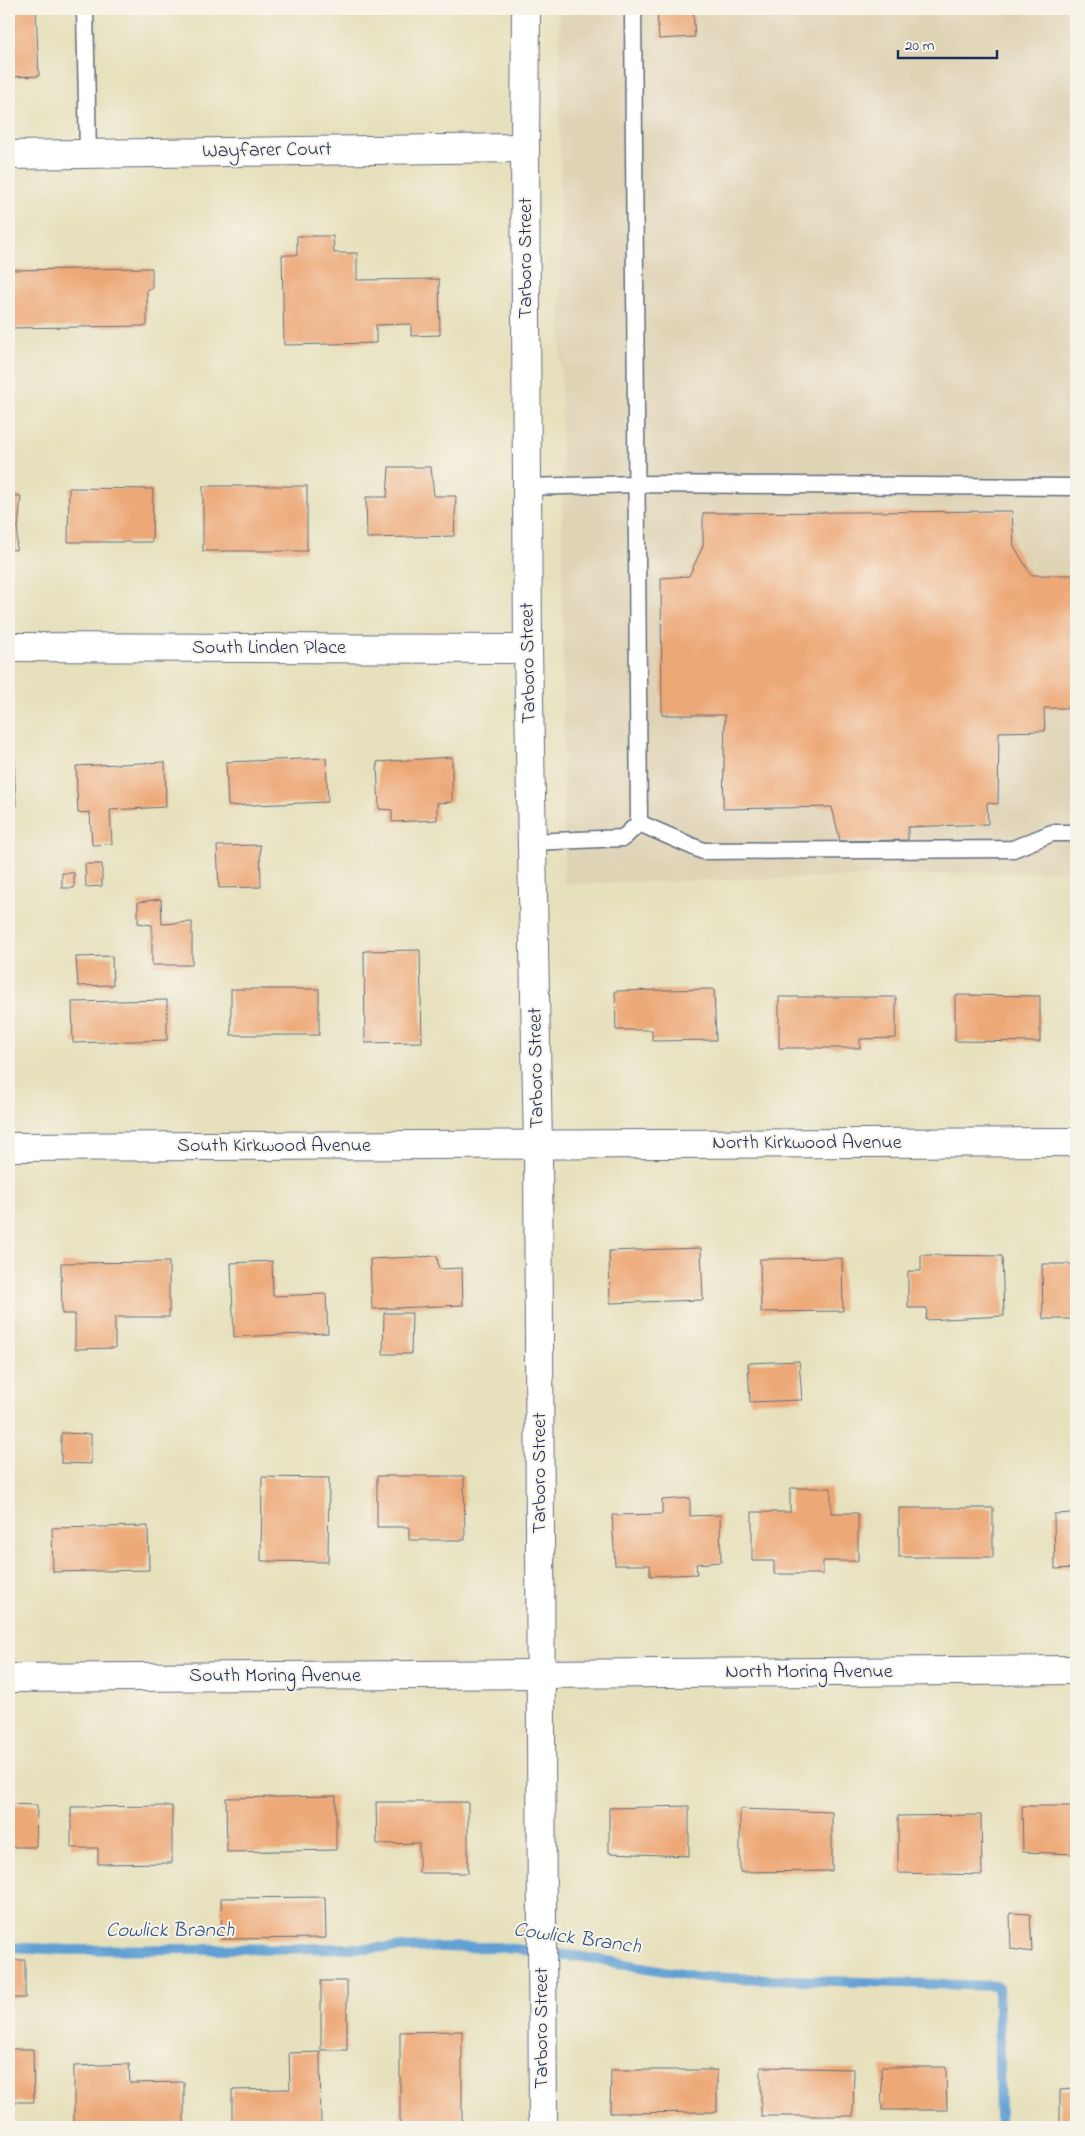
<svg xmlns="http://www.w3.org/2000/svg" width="1085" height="2136" font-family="'Indie Flower',sans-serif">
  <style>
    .built { fill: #dfd3b6 }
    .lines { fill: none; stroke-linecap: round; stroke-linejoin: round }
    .stream { stroke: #62a0d4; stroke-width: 10 }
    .building { fill: #eda877 }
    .service-casing { stroke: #626d7f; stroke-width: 19 }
    .minor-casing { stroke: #626d7f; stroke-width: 30 }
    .tertiary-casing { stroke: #626d7f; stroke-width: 30 }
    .service { stroke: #fff; stroke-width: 16 }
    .minor { stroke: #fff; stroke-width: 28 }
    .tertiary { stroke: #fff; stroke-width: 28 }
    .labels { text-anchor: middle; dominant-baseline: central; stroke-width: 4; stroke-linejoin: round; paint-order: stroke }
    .street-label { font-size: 20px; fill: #1b2f5e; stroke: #f7f3e8 }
    .water-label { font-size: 21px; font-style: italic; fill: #345787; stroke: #f7f3e8 }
  </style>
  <rect width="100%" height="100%" fill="#f7f3e8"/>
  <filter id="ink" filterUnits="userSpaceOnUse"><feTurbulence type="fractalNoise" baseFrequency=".02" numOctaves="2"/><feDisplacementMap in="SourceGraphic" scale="10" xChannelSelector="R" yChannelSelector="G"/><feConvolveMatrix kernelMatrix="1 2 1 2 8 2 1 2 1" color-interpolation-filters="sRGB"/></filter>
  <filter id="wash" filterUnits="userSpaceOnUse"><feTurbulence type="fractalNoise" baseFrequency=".0096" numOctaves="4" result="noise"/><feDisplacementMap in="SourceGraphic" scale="20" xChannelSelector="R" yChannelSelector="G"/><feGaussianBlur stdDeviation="1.12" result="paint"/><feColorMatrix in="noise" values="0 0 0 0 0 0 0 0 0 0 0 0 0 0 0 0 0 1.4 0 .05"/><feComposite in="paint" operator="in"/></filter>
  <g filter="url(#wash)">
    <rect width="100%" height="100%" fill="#e6e0bc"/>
    <polygon class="built" points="559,9 1076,9 1076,871 564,884"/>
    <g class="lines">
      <polyline class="stream" points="9,1947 69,1950 496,1947 584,1957 699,1977 998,1986 1000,2127"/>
    </g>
    <g id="blocks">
      <g class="building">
        <polygon points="9,9 36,9 39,76 9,77"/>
        <polygon points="657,9 693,9 695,37 659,39"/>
        <polygon points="297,236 333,236 334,253 357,253 357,280 439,279 440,335 411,336 411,324 376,325 376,343 284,345 282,255 297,255"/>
        <polygon points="152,268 152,289 147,289 147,326 9,328 9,270"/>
        <polygon points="389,467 431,467 434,496 456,496 454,536 367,538 366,497 387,497"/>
        <rect x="203" y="486" width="104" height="65"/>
        <polygon points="69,488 153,489 152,542 68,542"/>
        <polygon points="9,495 21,496 16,550 9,549"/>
        <polygon points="1012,511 1014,546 1031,575 1076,575 1076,708 1044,708 1045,731 999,732 998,804 987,803 988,824 908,827 908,840 840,841 832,807 723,809 725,715 662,715 661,578 689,576 703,546 703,513"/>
        <polygon points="452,757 452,802 437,803 437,820 392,822 392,810 379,809 377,762"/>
        <polygon points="326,758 328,802 228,806 226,762"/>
        <polygon points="14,761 16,807 9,807 9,762"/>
        <polygon points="165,762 166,807 110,810 112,844 92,845 90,812 78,813 76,766"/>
        <polygon points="260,845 261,887 219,888 217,846"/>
        <polygon points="85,864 102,864 102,886 86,887"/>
        <rect x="62" y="873" width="12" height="15"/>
        <polygon points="161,899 162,924 192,922 192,965 152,965 152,925 138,923 138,902"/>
        <polygon points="420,950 422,1042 365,1043 364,951"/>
        <polygon points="112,956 113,985 78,986 76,957"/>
        <rect x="231" y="989" width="88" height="46"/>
        <polygon points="714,989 716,1040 652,1041 652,1030 616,1030 615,991"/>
        <polygon points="955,995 1040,996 1040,1042 955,1041"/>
        <polygon points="779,997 896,997 896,1038 860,1039 860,1048 779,1048"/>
        <polygon points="167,1000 167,1040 73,1043 72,1002"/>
        <polygon points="701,1248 703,1300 610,1303 609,1251"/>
        <polygon points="921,1255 1002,1256 1004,1316 926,1320 927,1308 908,1308 908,1271 921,1271"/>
        <polygon points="437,1256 439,1269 462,1268 463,1305 372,1309 370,1259"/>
        <polygon points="842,1258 843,1311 761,1312 760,1259"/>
        <polygon points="9,1259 11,1259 12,1313 9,1313"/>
        <polygon points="272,1261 273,1296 326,1294 328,1333 234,1337 231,1263"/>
        <polygon points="169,1262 169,1317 115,1317 115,1348 75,1349 75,1314 62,1314 61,1263"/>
        <polygon points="1042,1264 1076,1264 1076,1319 1043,1319"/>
        <polygon points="384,1313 412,1313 411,1354 383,1354"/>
        <polygon points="799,1361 802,1400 750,1402 748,1363"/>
        <polygon points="61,1433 91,1434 91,1464 61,1463"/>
        <polygon points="377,1476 464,1476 465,1540 409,1540 409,1527 377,1527"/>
        <polygon points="262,1477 329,1478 328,1562 261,1561"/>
        <polygon points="790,1488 831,1488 831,1513 858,1513 858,1561 823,1561 823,1574 774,1574 774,1561 752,1561 752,1512 790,1512"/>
        <polygon points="690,1498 690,1516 720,1515 721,1562 696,1564 697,1574 650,1576 650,1565 615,1565 612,1515 662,1514 662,1500"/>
        <rect x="899" y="1508" width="94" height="49"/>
        <polygon points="1076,1513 1076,1568 1055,1569 1054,1514"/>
        <polygon points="148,1526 149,1570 53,1572 52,1528"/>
        <polygon points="336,1796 336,1850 227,1852 226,1798"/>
        <polygon points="376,1802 468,1802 468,1873 419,1873 419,1843 377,1844"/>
        <polygon points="9,1804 37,1805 36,1847 9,1847"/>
        <polygon points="172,1806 172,1863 98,1864 98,1848 71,1848 71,1807"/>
        <polygon points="689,1806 689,1856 609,1853 609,1808"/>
        <polygon points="1022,1806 1076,1806 1076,1854 1023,1852"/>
        <polygon points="740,1809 832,1812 832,1871 740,1872"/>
        <polygon points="981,1815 982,1875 898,1873 898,1816"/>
        <polygon points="325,1897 326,1938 222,1939 221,1898"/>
        <polygon points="1010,1913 1030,1914 1032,1952 1011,1949"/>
        <rect x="9" y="1960" width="16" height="38"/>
        <rect x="321" y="1981" width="26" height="69"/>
        <polygon points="462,2031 462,2126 400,2126 400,2032"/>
        <polygon points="9,2049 33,2049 34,2102 9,2102"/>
        <polygon points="320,2052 321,2127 232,2127 232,2090 290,2089 289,2053"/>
        <polygon points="129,2064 130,2083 184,2082 184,2125 138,2125 138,2127 99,2127 99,2125 74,2127 74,2066"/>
        <polygon points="761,2067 854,2069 853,2116 761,2116"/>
        <polygon points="881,2067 946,2067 947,2110 882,2110"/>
        <polygon points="611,2070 717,2070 717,2112 610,2113"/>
        <polygon points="1076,2089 1076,2127 1060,2127 1060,2090"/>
      </g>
    </g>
  </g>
  <g filter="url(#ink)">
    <use href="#blocks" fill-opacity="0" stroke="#626d7f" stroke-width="1"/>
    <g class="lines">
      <g class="service-casing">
        <g id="service">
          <polyline points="85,9 88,154"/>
          <polyline points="527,487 637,484 1076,487"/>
          <polyline points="639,823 703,851 1013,849 1052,833 1076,833"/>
          <polyline points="532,842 623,838 639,823 633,9"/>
        </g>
      </g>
      <g class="minor-casing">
        <g id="minor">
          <polyline points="9,155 525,148"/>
          <polyline points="9,647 528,649"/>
          <polyline points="9,1147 1076,1142"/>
          <polyline points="9,1678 1076,1670"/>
        </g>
      </g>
      <g class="tertiary-casing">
        <polyline id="tertiary" points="526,9 525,148 528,649 538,1144 543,2127"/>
      </g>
      <use href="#service" class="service"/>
      <use href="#minor" class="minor"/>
      <use href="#tertiary" class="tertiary"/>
    </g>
  </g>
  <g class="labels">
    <g class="street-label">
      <text transform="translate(267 151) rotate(-1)">Wayfarer Court</text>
      <text transform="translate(526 258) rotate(-90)">Tarboro Street</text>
      <text x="269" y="648">South Linden Place</text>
      <text transform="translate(529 663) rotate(-91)">Tarboro Street</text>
      <text transform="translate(537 1068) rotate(-91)">Tarboro Street</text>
      <text x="807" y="1143">North Kirkwood Avenue</text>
      <text x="274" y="1146">South Kirkwood Avenue</text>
      <text transform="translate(540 1473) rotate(-90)">Tarboro Street</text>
      <text x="809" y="1672">North Moring Avenue</text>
      <text x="275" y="1676">South Moring Avenue</text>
      <text transform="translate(542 2028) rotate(-90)">Tarboro Street</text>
    </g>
    <g class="water-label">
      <text x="170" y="1931">Cowlick Branch</text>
      <text transform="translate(577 1939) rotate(8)">Cowlick Branch</text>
    </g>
  </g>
  <rect width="1085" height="2136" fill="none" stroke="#f7f3e8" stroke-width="30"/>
  <path d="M898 50v8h99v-8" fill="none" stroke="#1b2f5e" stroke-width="2.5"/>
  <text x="905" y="50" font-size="15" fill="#1b2f5e" stroke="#f7f3e8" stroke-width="4" paint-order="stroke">20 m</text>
</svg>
